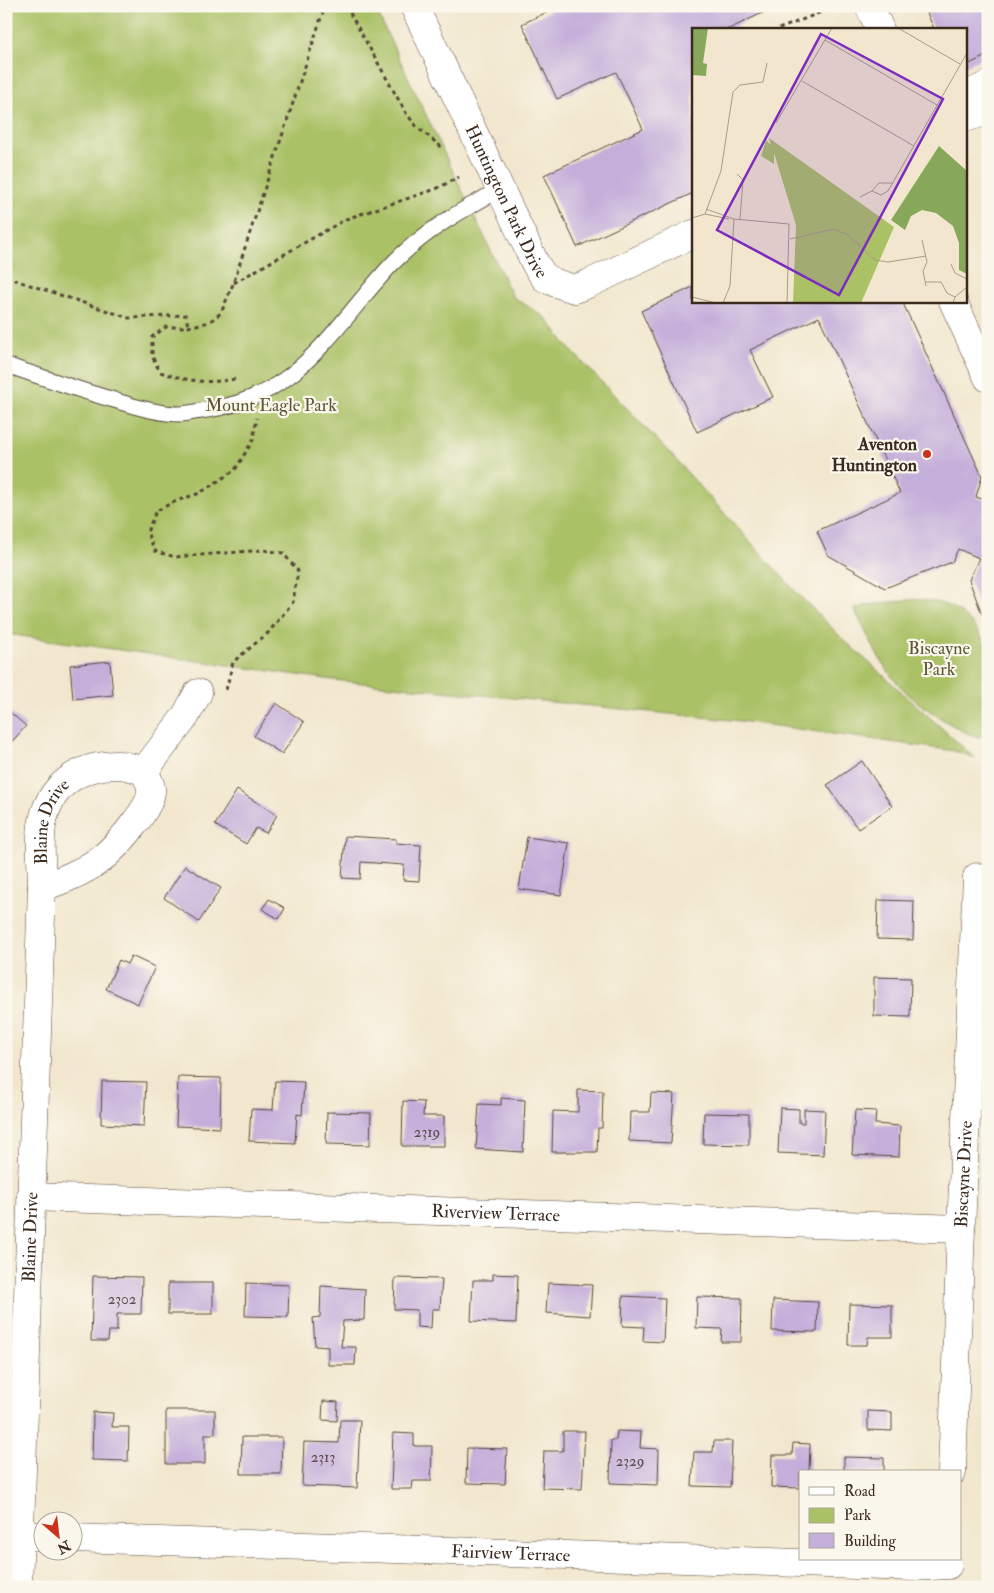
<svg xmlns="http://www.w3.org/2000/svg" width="994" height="1593" font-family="'IM FELL Double Pica',serif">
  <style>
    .green { fill: #aac166; stroke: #727642 }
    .building { fill: #c4aeda }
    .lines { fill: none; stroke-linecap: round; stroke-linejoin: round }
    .service-casing { stroke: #564638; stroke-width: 17 }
    .minor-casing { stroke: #564638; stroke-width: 29 }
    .path { stroke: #564638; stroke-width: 3; stroke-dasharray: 4 4; stroke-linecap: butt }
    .service { stroke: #fff; stroke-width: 15 }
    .minor { stroke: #fff; stroke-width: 28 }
    .poi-dot { fill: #c8321e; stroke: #fbf7ec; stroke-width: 2 }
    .labels { text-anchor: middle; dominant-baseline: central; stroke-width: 4.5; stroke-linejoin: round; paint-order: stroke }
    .number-label { font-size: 15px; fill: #5d4b4d }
    .street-label { font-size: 18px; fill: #3b2a1e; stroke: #fbf7ec }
    .park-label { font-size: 18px; fill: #5c5734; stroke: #fbf7ec }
    .poi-label { font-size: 18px; font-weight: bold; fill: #3b2a1e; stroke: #fbf7ec; text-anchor: end }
    .inset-road { fill: none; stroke: #a99b88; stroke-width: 1 }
    .view { fill: #7b2cbf; fill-opacity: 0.15; stroke: #7b2cbf; stroke-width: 2.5 }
    .inset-edge { fill: none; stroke: #3b2a1e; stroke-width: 2.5 }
  </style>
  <rect width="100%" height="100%" fill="#fbf7ec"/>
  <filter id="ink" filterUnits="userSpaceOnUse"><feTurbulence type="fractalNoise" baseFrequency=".02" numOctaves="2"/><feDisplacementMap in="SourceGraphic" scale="10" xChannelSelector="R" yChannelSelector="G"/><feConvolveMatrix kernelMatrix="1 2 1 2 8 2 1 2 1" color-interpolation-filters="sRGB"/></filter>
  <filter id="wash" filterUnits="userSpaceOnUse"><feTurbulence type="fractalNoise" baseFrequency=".0096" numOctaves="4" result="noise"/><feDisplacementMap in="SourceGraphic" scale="20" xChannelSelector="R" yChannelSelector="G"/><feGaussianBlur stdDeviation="1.12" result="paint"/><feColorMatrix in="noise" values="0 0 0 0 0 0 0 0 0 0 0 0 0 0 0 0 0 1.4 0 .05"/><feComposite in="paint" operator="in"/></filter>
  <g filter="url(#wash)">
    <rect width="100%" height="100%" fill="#f2e7ce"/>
    <g class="green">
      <polygon points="6,6 374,6 513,297 546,318 568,347 666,449 796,592 845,641 975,758 955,751 740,721 333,680 6,634"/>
      <path d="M916,599C923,600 930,600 936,602C961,607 983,630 988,655V737C973,738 964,732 952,725C927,711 901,692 885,667C873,649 864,628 854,609L867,605Z"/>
    </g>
    <g id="blocks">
      <g class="building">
        <polygon points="560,6 777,6 729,29 693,29 693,193 577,247 544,175 643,129 616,72 557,99 522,24"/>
        <polygon points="924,6 988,6 988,55 965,66 965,29 934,29"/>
        <polygon points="693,287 693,301 902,301 982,476 976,497 988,501 988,612 982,614 969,580 979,558 958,549 952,562 885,588 828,555 817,531 900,493 819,317 750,350 773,397 697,432 641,311"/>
        <polygon points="110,661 113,695 73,699 70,665"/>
        <polygon points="276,703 304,722 282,754 254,736"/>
        <polygon points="6,709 26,726 6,748"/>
        <polygon points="862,761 892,806 858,829 827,785"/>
        <polygon points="237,790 277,815 266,833 256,828 246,844 215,825"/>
        <polygon points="345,836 396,839 396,843 421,845 419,881 403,880 404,865 361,862 360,879 342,878"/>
        <polygon points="527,837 569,843 561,895 519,889"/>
        <polygon points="185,866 221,888 199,922 164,898"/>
        <polygon points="269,899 285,908 279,919 262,909"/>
        <polygon points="878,900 914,901 913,940 877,939"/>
        <polygon points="131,956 155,967 138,1004 106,989 119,960 127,964"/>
        <polygon points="874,977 911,978 910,1017 874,1016"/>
        <polygon points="178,1077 221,1078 220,1128 176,1126"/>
        <polygon points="102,1081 146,1082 144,1126 101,1124"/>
        <polygon points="275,1081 304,1082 302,1115 297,1114 295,1143 249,1141 251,1109 273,1110"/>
        <polygon points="578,1090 603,1091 602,1128 598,1128 597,1152 552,1152 553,1111 578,1112"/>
        <polygon points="651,1093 674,1094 671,1143 629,1141 630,1112 650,1112"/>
        <polygon points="501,1098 525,1100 523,1152 476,1149 479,1104 501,1105"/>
        <polygon points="403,1101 424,1102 423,1116 444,1116 444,1146 402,1146"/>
        <polygon points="780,1108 799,1109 799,1123 804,1123 804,1109 825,1110 823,1155 778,1153"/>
        <polygon points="855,1110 876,1111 875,1124 900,1126 899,1157 852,1155"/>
        <polygon points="327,1112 371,1113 370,1145 326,1144"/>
        <polygon points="704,1113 749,1114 749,1145 703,1144"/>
        <polygon points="493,1274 518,1275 516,1323 471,1321 473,1280 493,1280"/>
        <polygon points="93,1276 142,1277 141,1314 117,1314 117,1331 109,1331 108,1341 91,1341"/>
        <polygon points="395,1278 442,1279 440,1309 432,1309 431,1328 417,1327 417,1310 394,1309"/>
        <rect x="168" y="1283" width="45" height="31"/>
        <polygon points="246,1283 289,1285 288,1317 245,1316"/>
        <polygon points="548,1283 592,1285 590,1316 546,1313"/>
        <polygon points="321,1286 365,1289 364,1320 343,1321 341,1347 356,1347 355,1365 328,1365 328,1347 315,1346 313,1318 320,1317"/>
        <polygon points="623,1296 665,1298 663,1342 643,1341 644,1327 622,1326"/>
        <polygon points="697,1297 742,1298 741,1342 721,1342 722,1329 696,1328"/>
        <polygon points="773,1300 818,1302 817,1332 772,1331"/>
        <polygon points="849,1304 892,1305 892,1337 868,1337 867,1345 848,1345"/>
        <polygon points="323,1401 338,1402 337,1421 322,1420"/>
        <polygon points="166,1410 215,1410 215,1434 205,1434 205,1464 166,1464"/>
        <polygon points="868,1411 892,1412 892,1431 868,1430"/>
        <polygon points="93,1412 113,1413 112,1427 129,1427 128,1461 92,1460"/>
        <polygon points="340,1420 360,1420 357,1488 302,1486 304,1442 339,1443"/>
        <polygon points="563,1431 585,1431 582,1489 542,1488 544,1451 563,1451"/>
        <polygon points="617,1431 641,1432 640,1448 659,1449 658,1485 610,1483 611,1440 616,1440"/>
        <polygon points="393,1433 414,1434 414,1446 432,1446 431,1481 413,1481 412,1489 391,1489"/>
        <polygon points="242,1437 282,1437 281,1474 241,1474"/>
        <polygon points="714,1441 732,1441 730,1487 692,1486 694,1452 713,1452"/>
        <polygon points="793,1443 810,1444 809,1472 800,1472 800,1488 771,1487 772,1455 792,1455"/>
        <polygon points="467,1448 507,1449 505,1484 466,1483"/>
        <polygon points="844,1457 884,1458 884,1472 844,1472"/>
      </g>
    </g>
  </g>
  <g filter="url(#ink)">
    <use href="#blocks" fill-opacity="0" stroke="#564638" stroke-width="1"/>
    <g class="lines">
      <g class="service-casing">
        <path id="service" d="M6,365C42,377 78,390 114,400C135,407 159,414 181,414C190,413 199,411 207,410C300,397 334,326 392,264C423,232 463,209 501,189"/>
      </g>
      <g class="minor-casing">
        <g id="minor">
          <path id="s1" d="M414,6L536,265L545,278L556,283L574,289L588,284L693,234"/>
          <polyline points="869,6 880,29"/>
          <polyline points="965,96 988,85"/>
          <polyline points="965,118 988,111"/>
          <polyline points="953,301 988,378"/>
          <path d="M42,887C86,873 110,858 137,820C143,812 152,799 151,789C151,783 146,776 144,771"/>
          <path id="s2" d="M31,1197L961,1229"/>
          <path id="s3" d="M952,1472L961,1229L977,877"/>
          <polyline points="19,1536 42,1536"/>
          <path id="s4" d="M72,1538L913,1567L948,1565"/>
          <path id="s5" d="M18,1587L42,887C42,868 39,845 42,826C48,786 79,765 118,765C126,765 136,769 144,771L185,717L198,693"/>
        </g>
      </g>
      <g class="path">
        <polyline points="346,6 406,113 417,127 444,149"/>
        <polyline points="779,29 829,9"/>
        <polyline points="6,277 129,318 186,315 188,327"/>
        <polyline points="234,283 346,219 436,189 459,177"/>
        <path d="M235,379C205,384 189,381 160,372L152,356V337L166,327H188L209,322L221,313L233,284L325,6"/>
        <polyline points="226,690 233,662 268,633 293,602 298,571 283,553 264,550 175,557 155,551 147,532 156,511 176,501 200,493 235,470 253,440 257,418"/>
      </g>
      <use href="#service" class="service"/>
      <use href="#minor" class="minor"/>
    </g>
  </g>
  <circle class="poi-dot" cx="927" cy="454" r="5"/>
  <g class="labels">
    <g class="number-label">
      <text x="427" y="1132">2319</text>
      <text x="122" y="1299">2302</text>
      <text x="323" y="1457">2313</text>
      <text x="630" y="1461">2329</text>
    </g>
    <g class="street-label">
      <text stroke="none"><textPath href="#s1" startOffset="216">Huntington Park Drive</textPath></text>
      <text stroke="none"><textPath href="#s5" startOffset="768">Blaine Drive</textPath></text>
      <text stroke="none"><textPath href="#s3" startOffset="298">Biscayne Drive</textPath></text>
      <text stroke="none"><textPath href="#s2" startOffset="465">Riverview Terrace</textPath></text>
      <text stroke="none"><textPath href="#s5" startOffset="350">Blaine Drive</textPath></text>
      <text stroke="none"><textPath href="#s4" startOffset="439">Fairview Terrace</textPath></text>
    </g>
    <g class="park-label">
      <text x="271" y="405">Mount Eagle Park</text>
      <text x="939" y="648">Biscayne<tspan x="939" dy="21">Park</tspan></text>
    </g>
    <g class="poi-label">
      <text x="917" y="444">Aventon<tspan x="917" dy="21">Huntington</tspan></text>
    </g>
  </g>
  <g transform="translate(692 28)">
    <rect width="275" height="275" fill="#f2e7ce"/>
    <path d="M77,110L202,199L169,275H101L104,197L82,125V136L69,128L74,112L79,117Z" fill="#aac166"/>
    <path d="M0,0H16L11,35L15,36L14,48L0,47ZM247,118L275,143V246L267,242V215L261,198L244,185L230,182L219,188L213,202L199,192Z" fill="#87a75b"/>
    <path class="inset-road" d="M206,0L268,36M133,12L245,77M110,53L222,118M84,95L140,0M45,146L51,152L48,191M180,163L187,155H200M168,169L180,163L189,167L196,163L275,25M14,181L42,191L97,196L95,275M13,186L37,191M0,190L13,186L29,143L41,64L48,57L71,54L75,35M98,211L142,201L156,207L183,232L196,234L234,228M230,212L235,234L231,243L234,258M259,236L263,245L275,251M234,254H249L255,265L263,269M0,269L24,275M31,275L38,258L42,191M261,275L263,269L275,259"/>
    <path class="view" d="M129,6L251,71L147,267L25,202Z"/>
    <rect width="275" height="275" class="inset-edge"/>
  </g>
  <rect width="994" height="1593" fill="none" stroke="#fbf7ec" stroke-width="25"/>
  <rect x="799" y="1470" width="162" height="90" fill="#fbf7ec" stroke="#aea59a"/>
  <rect x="809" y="1487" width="25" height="8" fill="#ffffff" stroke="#aea59a"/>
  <text x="844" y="1496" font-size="15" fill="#3b2a1e">Road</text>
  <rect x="809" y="1508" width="25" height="15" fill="#aac166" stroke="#aea59a"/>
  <text x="844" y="1520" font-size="15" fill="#3b2a1e">Park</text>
  <rect x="809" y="1533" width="25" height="15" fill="#c4aeda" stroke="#aea59a"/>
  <text x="844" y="1546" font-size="15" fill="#3b2a1e">Building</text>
  <g transform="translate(58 1536) rotate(152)"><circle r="24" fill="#fbf7ec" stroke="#aea59a"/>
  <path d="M0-4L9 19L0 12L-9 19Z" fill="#c8321e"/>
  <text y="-8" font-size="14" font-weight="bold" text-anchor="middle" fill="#3b2a1e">N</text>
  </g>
</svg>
